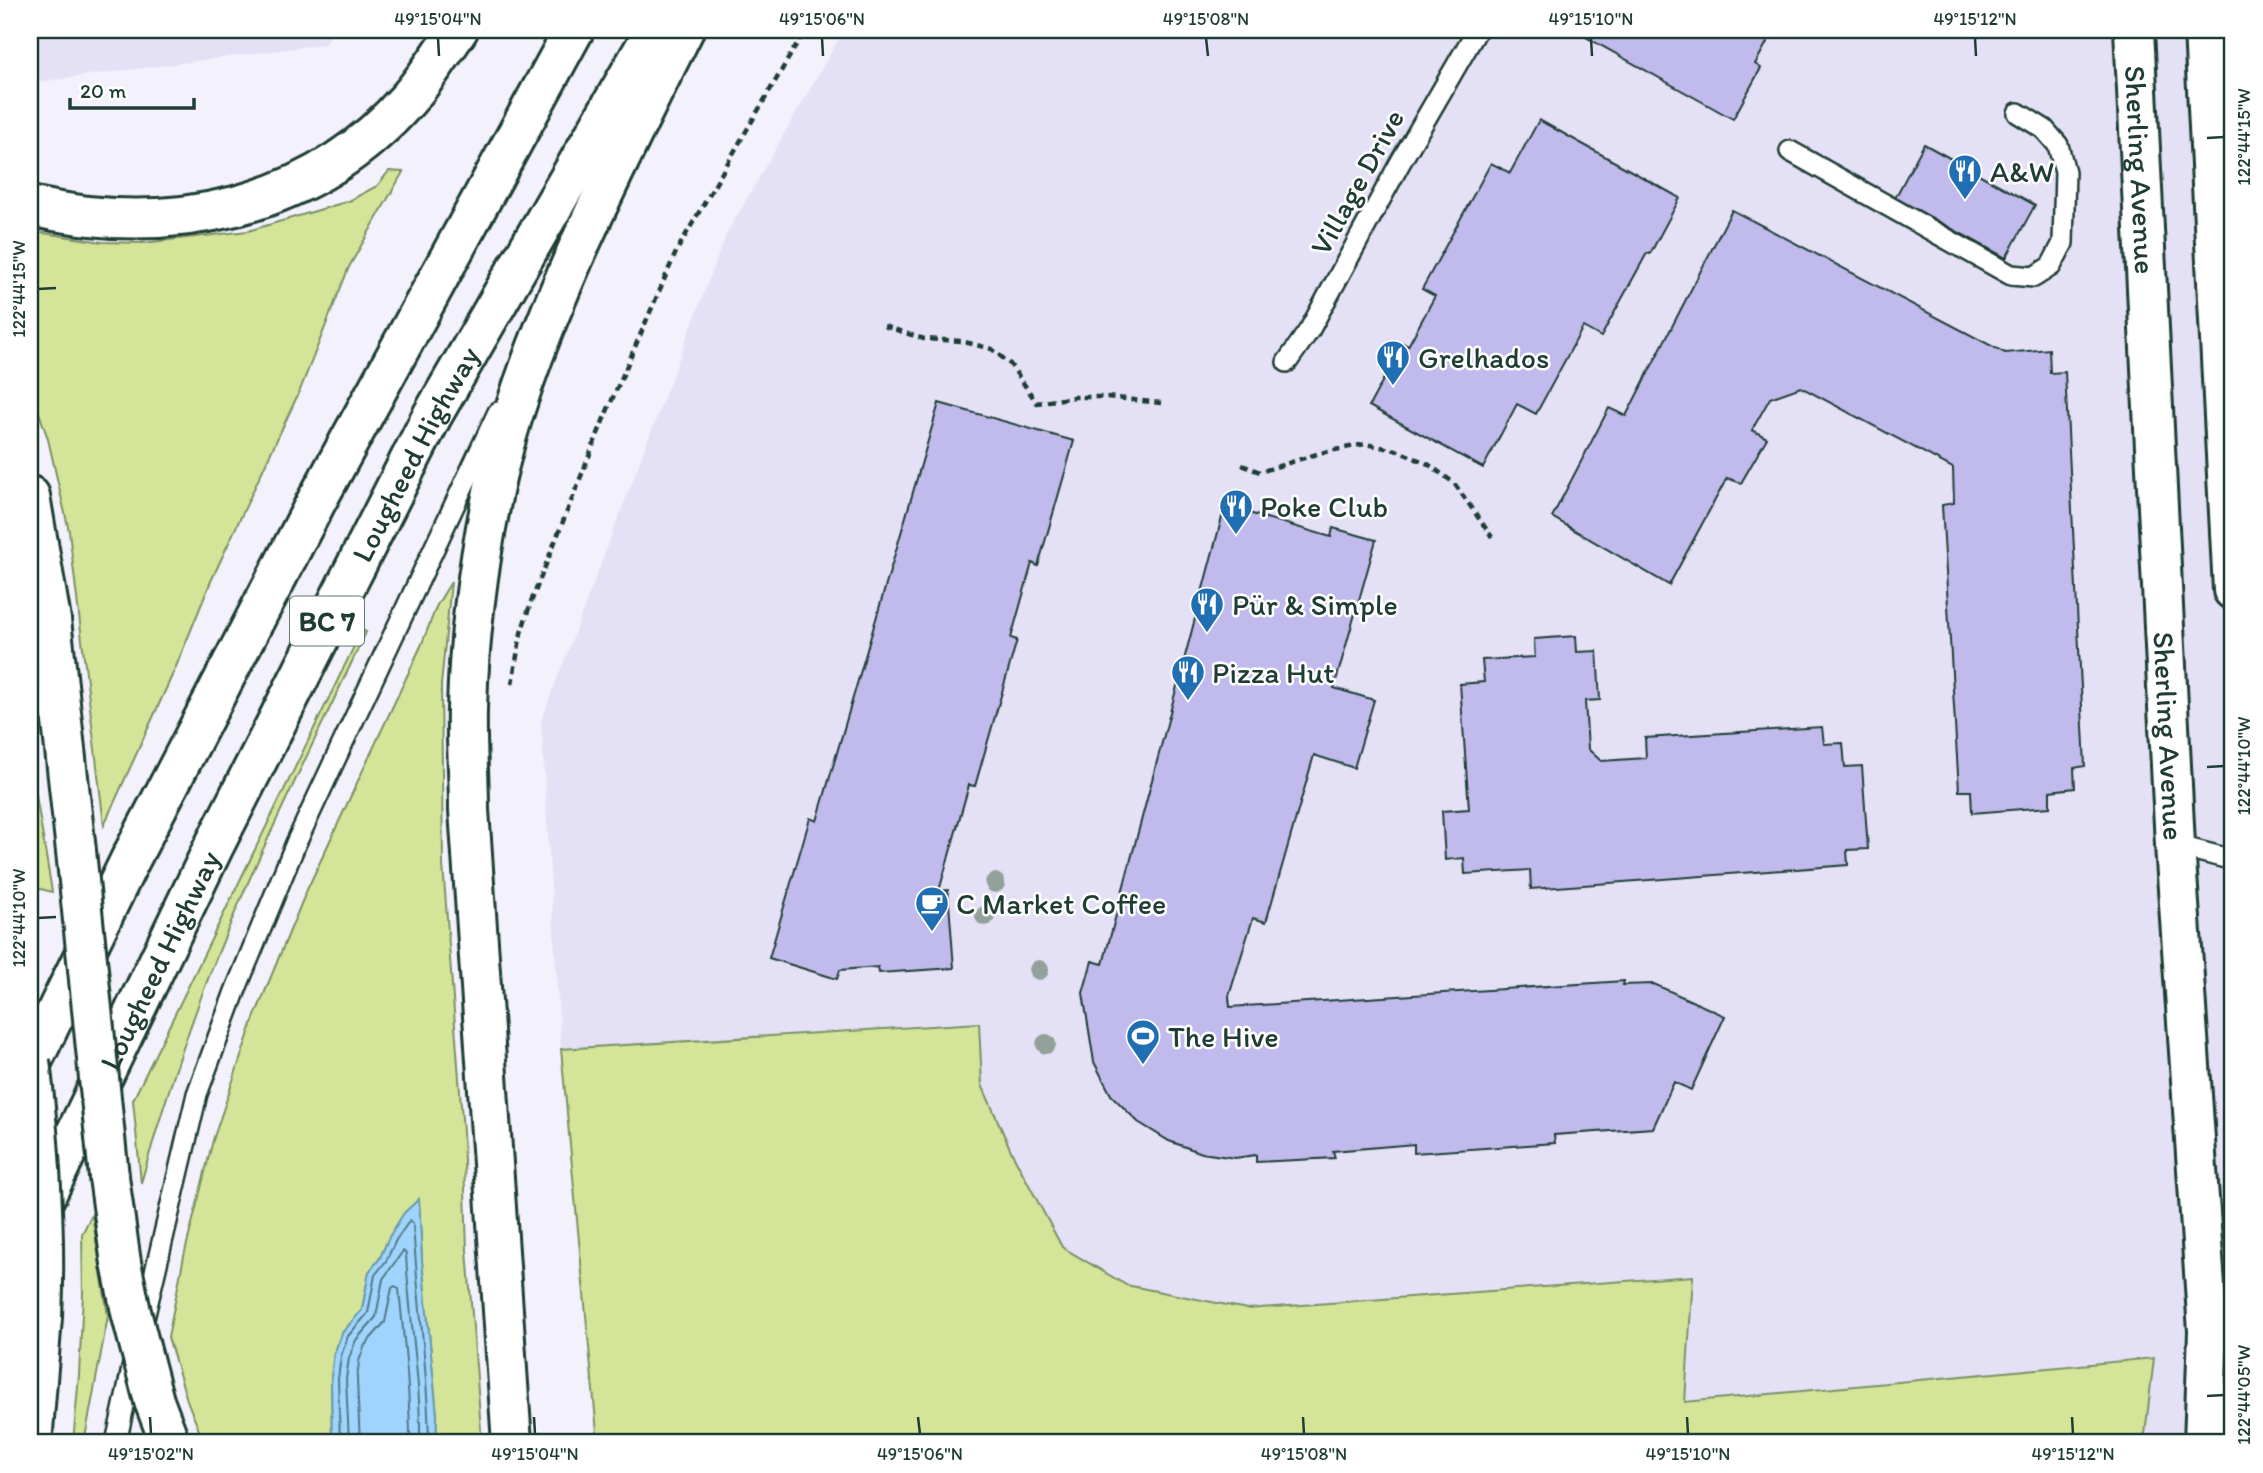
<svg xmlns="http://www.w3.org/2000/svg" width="2263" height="1473" font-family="Itim,sans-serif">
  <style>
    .built { fill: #e4e1f7 }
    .green { fill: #d4e599; stroke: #7a9166; stroke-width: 2 }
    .water { fill: #9ed4fd; stroke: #6b98ad; stroke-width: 2 }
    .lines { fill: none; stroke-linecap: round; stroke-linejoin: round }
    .shore { stroke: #527984; stroke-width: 2 }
    .building { fill: #c1bbed; stroke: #1f3d34; stroke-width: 2 }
    .service-casing { stroke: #1f3d34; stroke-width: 24 }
    .secondary-casing { stroke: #1f3d34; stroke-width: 44 }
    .primary-casing { stroke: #1f3d34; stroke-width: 44 }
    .trunk-casing { stroke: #1f3d34; stroke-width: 44 }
    .path { stroke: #1f3d34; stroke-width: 4.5; stroke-dasharray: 7 5; stroke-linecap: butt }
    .service { stroke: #fff; stroke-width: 19 }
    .secondary { stroke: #fff; stroke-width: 38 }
    .primary { stroke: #fff; stroke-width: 38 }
    .trunk { stroke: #fff; stroke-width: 38 }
    .trunk-bridge-casing { stroke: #1f3d34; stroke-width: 44; stroke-linecap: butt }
    .trunk-bridge { stroke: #fff; stroke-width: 38 }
    .tree { fill: #92a199 }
    .ticks { fill: none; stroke: #1f3d34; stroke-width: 2.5 }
    .labels { text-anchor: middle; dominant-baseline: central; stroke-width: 5; stroke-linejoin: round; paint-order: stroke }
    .shield { fill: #fff; stroke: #627771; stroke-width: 2 }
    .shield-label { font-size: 28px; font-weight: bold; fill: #1f3d34 }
    .street-label { font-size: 30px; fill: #1f3d34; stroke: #fff }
    .poi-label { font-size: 30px; fill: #1f3d34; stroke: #fff; text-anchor: start }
    .neatline { fill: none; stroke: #1f3d34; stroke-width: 2.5 }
    .ticks-label { font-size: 18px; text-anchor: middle; fill: #1f3d34 }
  </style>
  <rect width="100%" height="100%" fill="#f3f1fb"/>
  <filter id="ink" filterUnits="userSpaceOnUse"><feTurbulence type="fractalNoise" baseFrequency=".0143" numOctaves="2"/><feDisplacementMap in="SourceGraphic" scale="14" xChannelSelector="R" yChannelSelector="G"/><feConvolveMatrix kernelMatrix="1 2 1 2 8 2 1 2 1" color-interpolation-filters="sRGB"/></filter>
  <g filter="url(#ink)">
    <g class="built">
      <polygon points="30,30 334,30 325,44 30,83"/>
      <polygon points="844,30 2233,30 2233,1443 598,1443 561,1049 541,721 726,235"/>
    </g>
    <g class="green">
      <polygon points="389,171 403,172 349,267 300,390 211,581 175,669 104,825 69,531 48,439 30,386 30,231 102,242 143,243 248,231 349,201 377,186"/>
      <polygon points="451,582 441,685 443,865 463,1132 467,1250 482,1443 436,1443 437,1415 422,1261 419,1200 389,1237 380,1258 369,1272 362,1310 342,1333 334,1354 331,1378 332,1439 337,1443 204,1443 187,1400 168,1337 184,1256 213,1140 253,1021 277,962 306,892 421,646 437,605"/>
      <path d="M362,630L366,632C314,743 258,852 213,966C185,1037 162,1110 141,1183L133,1100Z"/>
      <polygon points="30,755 31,765 52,892 37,888 30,861"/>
      <polygon points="979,1023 982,1085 1012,1153 1062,1247 1126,1285 1247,1309 1693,1276 1685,1402 2154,1358 2144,1443 598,1443 561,1049"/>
      <polygon points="92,1214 108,1316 84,1443 73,1443 79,1375 83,1294 82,1234"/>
    </g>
    <polygon class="water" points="419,1199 422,1261 437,1415 436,1443 337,1443 332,1440 331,1378 334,1354 342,1333 362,1310 369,1272 380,1258 389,1237 404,1213"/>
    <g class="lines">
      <g class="shore">
        <path d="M340,1443L338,1379L341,1356L348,1336L368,1313L375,1275L386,1261L396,1240L410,1220L413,1223C417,1296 428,1369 429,1443"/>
        <path d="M349,1443L346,1379L349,1358L356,1340L376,1317L383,1279L403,1251L406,1254C409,1318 421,1380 420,1443"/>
        <path d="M360,1443L357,1380L359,1361L365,1345L385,1322L392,1288L395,1286L399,1289C404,1340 410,1391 410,1443"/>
      </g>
    </g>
    <g class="building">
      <polygon points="1590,30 1774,30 1755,64 1761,68 1733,119 1586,37"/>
      <polygon points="1539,120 1680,198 1650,254 1647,253 1601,337 1583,327 1536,414 1517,404 1483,468 1369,406 1403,343 1408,346 1435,296 1422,289 1491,163 1510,173"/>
      <polygon points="1924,144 2035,205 2006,258 1895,198"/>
      <polygon points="1732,210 2005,353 2049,349 2050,373 2065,372 2085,766 2074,768 2075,788 2050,791 2050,807 1972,813 1971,791 1959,791 1942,505 1954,503 1953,468 1801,387 1770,398 1752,430 1767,438 1741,483 1727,478 1669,585 1552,517 1609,408 1626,416"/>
      <polygon points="939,403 1074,441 1038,566 1032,563 1011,638 1017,640 975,786 969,785 939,891 948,890 954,968 879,973 878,967 840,970 837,979 769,958 810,818 817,821"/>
      <polygon points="1225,506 1331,537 1333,528 1376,540 1334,688 1374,700 1354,768 1314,755 1266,922 1253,918 1229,996 1230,1007 1624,981 1623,985 1654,984 1725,1016 1691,1090 1674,1082 1653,1128 1554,1135 1555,1143 1414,1153 1414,1144 1333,1151 1335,1158 1256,1162 1256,1155 1235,1158 1202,1153 1169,1141 1138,1122 1111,1095 1094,1062 1083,993 1092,961 1103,964"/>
      <polygon points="1576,636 1577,652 1597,651 1600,700 1585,701 1588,749 1601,761 1646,758 1645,738 1822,727 1824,744 1843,743 1845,767 1862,766 1868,849 1847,850 1848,865 1531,889 1530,870 1465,874 1464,858 1445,860 1442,811 1469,809 1460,684 1484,682 1482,660 1535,657 1534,639"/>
    </g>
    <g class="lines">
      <g class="service-casing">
        <g id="service">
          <polyline points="1790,151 2011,275 2034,277 2051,266 2063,243 2065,172 2058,145 2044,129 2018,113"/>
          <polyline points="1287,362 1310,329 1400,163 1477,30"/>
          <polyline points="2175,845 2233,860"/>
          <polyline points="143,1323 197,1094 236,989 296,843 498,412"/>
          <polyline points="116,1443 134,1359"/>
        </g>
      </g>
      <g class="secondary-casing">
        <g id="secondary">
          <path id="s1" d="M2134,30L2175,845L2208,1331L2204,1443"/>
          <polyline points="2204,30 2233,590"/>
        </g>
      </g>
      <g class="primary-casing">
        <g id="primary">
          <polyline points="30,1066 130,860 316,502 574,30"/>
          <path id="s2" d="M37,1214L213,848L432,416L655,30"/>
          <path d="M512,1443L469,810C469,776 466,742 467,709C469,630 480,550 497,473C516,394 547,318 580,244C613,172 648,101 684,30"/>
        </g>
      </g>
      <g class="trunk-casing">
        <g id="trunk">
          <path d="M30,206C168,238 312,210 408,99C427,77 442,53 458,30"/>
          <polyline points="30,496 51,620 76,851"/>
          <polyline points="109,1177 121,1263"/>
          <polyline points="154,1401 170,1443"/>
          <polyline points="32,1443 42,1317"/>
        </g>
      </g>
      <g class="path">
        <polyline points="884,326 924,339 961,341 992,349 1010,364 1037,403 1074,397 1107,397 1161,403"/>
        <polyline points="1242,465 1260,472 1320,453 1365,444 1396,450 1428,464 1454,483 1492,537"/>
        <polyline points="512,684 521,633 531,602 605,416 677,250 805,30"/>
      </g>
      <use href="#service" class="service"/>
      <use href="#secondary" class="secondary"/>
      <use href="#primary" class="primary"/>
      <use href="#trunk" class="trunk"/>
      <g class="trunk-bridge-casing">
        <g id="trunk-bridge">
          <polyline points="76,851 109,1177"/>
          <path d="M30,1061C40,1146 46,1231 42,1317"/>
          <polyline points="121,1263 131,1312 154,1401"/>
        </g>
      </g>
      <use href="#trunk-bridge" class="trunk-bridge"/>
    </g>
    <g class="tree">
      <circle cx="995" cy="883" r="10"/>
      <circle cx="985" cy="916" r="10"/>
      <circle cx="1039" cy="970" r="10"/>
      <circle cx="1046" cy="1044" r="10"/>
    </g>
  </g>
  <path class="ticks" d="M438,38L439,56M822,38L823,56M1206,38L1208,56M1591,38L1592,56M1975,38L1976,56M2207,138L2224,137M38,289L56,288M2207,767L2224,766M38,918L56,917M2207,1396L2224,1395M150,1417L151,1434M534,1417L535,1434M918,1417L920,1434M1303,1417L1304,1434M1687,1417L1688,1434M2072,1417L2073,1434"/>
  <defs>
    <g id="restaurant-pin" transform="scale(1.75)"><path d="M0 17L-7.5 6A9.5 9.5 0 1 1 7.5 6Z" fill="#1f6fb2" stroke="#fff"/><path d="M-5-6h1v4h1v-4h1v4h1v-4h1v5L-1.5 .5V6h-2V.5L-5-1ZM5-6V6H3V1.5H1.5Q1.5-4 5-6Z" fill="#fff"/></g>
    <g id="cafe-pin" transform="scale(1.75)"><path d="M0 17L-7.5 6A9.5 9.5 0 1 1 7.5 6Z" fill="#1f6fb2" stroke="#fff"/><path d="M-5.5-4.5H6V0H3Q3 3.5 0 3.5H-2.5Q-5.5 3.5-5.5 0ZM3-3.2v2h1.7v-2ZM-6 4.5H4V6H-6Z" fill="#fff"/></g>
    <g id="stadium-pin" transform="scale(1.75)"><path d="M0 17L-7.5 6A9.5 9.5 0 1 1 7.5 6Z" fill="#1f6fb2" stroke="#fff"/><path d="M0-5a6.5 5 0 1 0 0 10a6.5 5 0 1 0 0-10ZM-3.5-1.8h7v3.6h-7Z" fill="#fff"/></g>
  </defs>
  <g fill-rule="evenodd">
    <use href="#restaurant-pin" x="1965" y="171"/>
    <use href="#restaurant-pin" x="1393" y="357"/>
    <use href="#restaurant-pin" x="1236" y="506"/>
    <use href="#restaurant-pin" x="1207" y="604"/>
    <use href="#restaurant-pin" x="1188" y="672"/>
    <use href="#cafe-pin" x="932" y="903"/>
    <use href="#stadium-pin" x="1143" y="1036"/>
  </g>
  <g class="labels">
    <rect class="shield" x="290" y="596.5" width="74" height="49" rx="5"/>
    <g class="shield-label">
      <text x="327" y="621">BC 7</text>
    </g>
    <g class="street-label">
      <text stroke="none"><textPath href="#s1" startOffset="140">Sherling Avenue</textPath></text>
      <text transform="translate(1357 182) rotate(-61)">Village Drive</text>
      <text stroke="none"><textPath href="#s2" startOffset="849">Lougheed Highway</textPath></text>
      <text stroke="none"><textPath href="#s1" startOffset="707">Sherling Avenue</textPath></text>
      <text stroke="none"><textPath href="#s2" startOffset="282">Lougheed Highway</textPath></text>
    </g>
    <g class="poi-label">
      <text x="1990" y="171">A&amp;W</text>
      <text x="1418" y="357">Grelhados</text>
      <text x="1260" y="506">Poke Club</text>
      <text x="1232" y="604">Pür &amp; Simple</text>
      <text x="1212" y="672">Pizza Hut</text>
      <text x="956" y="903">C Market Coffee</text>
      <text x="1168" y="1036">The Hive</text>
    </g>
  </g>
  <rect width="2263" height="1473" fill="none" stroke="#fff" stroke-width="77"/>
  <path d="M70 98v10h124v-10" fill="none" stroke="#1f3d34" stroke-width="3.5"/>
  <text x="80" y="98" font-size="21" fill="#1f3d34" stroke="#ffffff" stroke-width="5" paint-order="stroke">20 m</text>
  <rect x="38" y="38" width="2186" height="1396" class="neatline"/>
  <g class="ticks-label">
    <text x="438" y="25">49°15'04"N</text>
    <text x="822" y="25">49°15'06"N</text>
    <text x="1206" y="25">49°15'08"N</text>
    <text x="1591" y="25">49°15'10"N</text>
    <text x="1975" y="25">49°15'12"N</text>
    <text transform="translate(2244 137) rotate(-90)" y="6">122°44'15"W</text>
    <text transform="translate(19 289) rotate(-90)" y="6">122°44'15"W</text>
    <text transform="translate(2244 766) rotate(-90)" y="6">122°44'10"W</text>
    <text transform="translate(19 918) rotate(-90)" y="6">122°44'10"W</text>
    <text transform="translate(2244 1395) rotate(-90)" y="6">122°44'05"W</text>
    <text x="151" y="1460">49°15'02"N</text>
    <text x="535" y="1460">49°15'04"N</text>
    <text x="920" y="1460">49°15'06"N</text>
    <text x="1304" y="1460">49°15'08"N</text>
    <text x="1688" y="1460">49°15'10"N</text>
    <text x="2073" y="1460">49°15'12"N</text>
  </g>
</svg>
